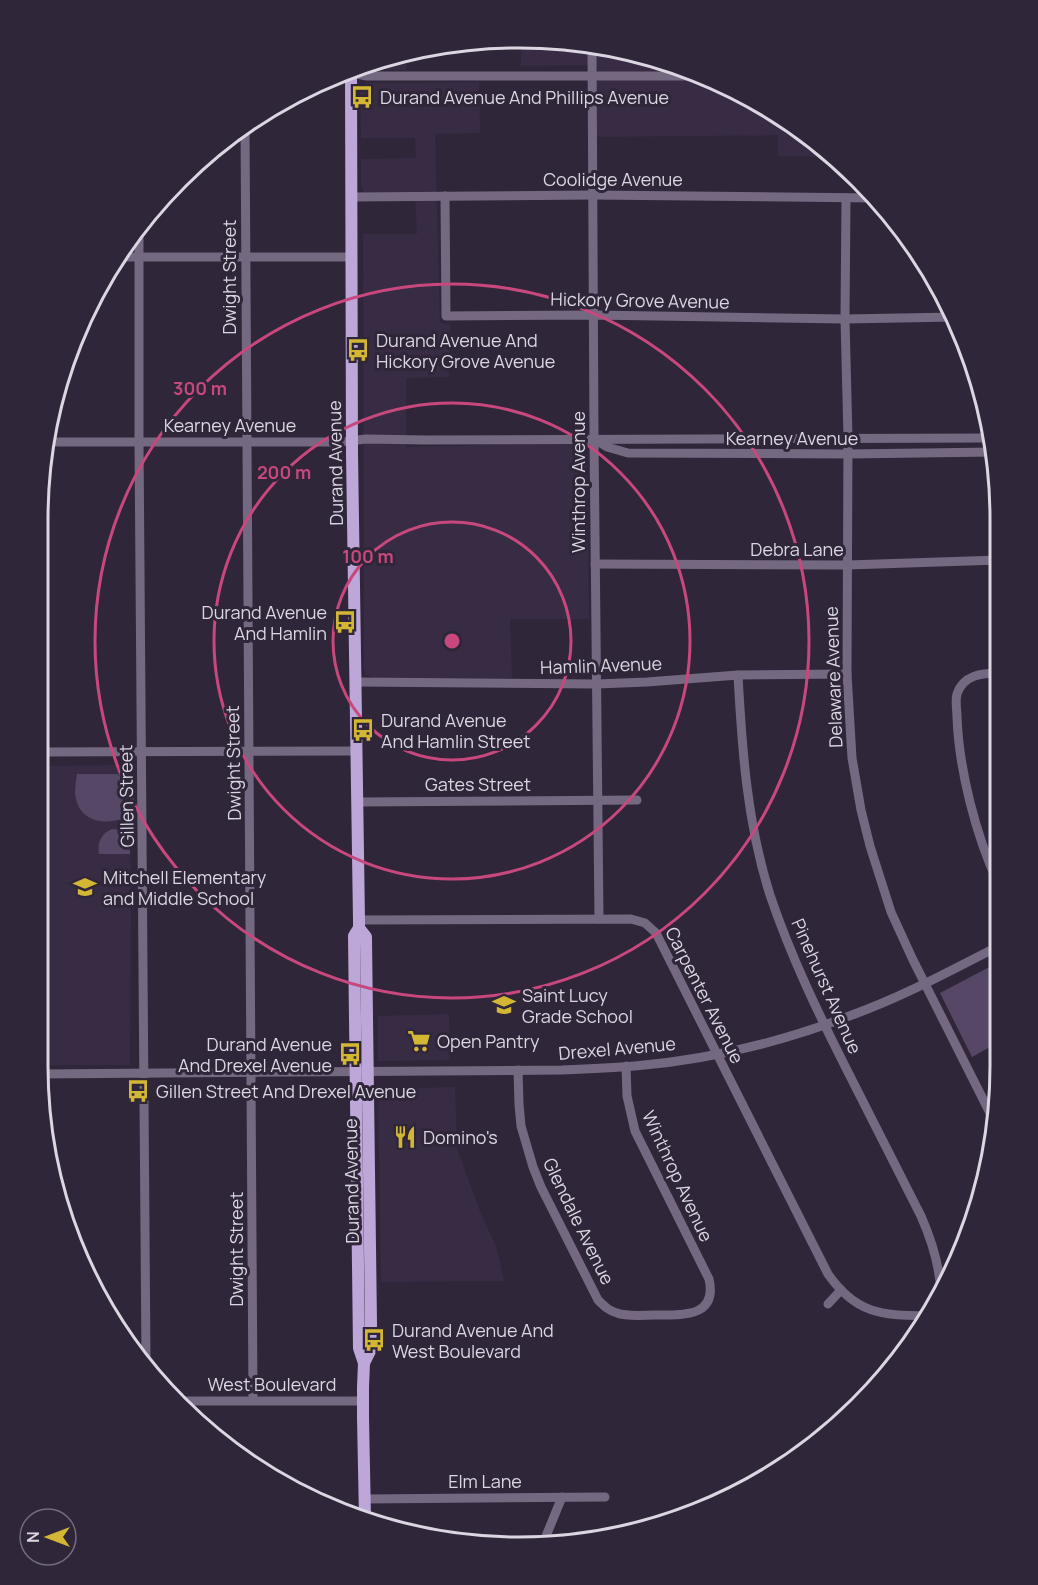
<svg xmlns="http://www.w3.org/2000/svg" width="1038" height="1585" font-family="Manrope,sans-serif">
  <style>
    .built { fill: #382c45 }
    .green { fill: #564767 }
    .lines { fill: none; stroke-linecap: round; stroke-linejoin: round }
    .minor { stroke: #746981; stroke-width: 9 }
    .major { stroke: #bda6d8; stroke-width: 12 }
    .ring { fill: none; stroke: #c8487d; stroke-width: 3 }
    .labels { text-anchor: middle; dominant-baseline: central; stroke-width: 6; stroke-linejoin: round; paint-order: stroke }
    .poi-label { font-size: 18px; fill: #dbd6e2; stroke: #2f2739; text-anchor: start }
    .street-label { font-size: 18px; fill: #dbd6e2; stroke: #2f2739 }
    .rim { fill: none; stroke: #dbd6e2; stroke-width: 3 }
    .centre { fill: #c8487d; stroke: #2f2739; stroke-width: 3 }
    .ring-label { font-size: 18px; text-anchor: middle; font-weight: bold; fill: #c8487d; stroke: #2f2739; stroke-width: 6; stroke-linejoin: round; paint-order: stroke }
  </style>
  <rect width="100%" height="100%" fill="#2f2739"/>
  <g class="built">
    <polygon points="521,40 582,42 674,63 760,102 837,157 778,156 778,135 597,137 597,65 521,66"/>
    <polygon points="406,52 406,70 368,70 361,66 395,54"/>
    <polygon points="479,82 480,133 435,134 440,323 450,324 449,377 406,378 406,447 556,443 571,444 584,450 587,456 589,619 510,619 512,678 374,678 366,675 364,668 363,234 417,234 415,192 365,192 362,189 361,185 361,159 416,158 415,138 361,138 360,88 367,83"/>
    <polygon points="130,765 131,920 130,1065 38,1065 40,766"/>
    <polygon points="449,1014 450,1060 378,1061 378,1016"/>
    <polygon points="455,1087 457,1149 481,1214 497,1249 504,1281 381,1282 378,1089"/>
  </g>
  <g class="green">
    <path d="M77,774H117L123,779L122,819C103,825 81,821 76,799C74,791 76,782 77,774Z"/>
    <path d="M112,829L130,831V854H99C97,842 101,834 112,829Z"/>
    <rect x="39" y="853" width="8" height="30"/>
    <rect x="39" y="885" width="8" height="29"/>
    <polygon points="997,963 997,1043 972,1057 940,993"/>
  </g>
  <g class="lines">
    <g class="minor">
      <polyline points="592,44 594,439 599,919"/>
      <polyline points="346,72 367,76 702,76"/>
      <polyline points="245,125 253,1400"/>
      <polyline points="445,196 446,316 593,315 845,319 955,317"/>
      <polyline points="351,197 593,195 875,198"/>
      <polyline points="846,198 845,319 848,438 847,674 852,758 861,810 870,846 891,912 913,960 996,1125"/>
      <polyline points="139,229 139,441 146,1363"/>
      <polyline points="120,257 352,257"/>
      <polyline points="596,440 607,447 628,453 848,454 994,452"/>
      <polyline points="46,442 340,442 366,439 426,440 991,438"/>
      <polyline points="595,564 848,565 999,560"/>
      <path d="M738,675C742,749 747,823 770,895C791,957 819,1015 849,1074C873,1122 897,1169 921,1216C932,1241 940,1266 941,1294"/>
      <polyline points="355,682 597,684 647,682 738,675 847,674"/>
      <polyline points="40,752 356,751"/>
      <polyline points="358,802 637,800"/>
      <path d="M998,883C976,836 959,770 957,717C957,710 955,701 957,694C963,675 982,673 999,673"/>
      <path d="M359,920L631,919L645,923L656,933L828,1274C856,1314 881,1315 926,1316"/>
      <path d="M518,1070L519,1104L521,1126L533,1167L541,1187L598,1300C604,1306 609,1311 617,1313C628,1317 643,1315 655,1315C681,1315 718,1318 709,1279L635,1131L627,1096L626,1066"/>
      <path d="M39,1074L562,1070C586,1069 610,1068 635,1066C708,1060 784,1041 852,1015C902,997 950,971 997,947"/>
      <polyline points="828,1304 841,1290"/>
      <polyline points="182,1401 363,1401"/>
      <polyline points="364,1499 605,1497"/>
      <polyline points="544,1541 562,1497"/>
    </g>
    <g class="major">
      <polyline points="351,70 352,453 359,920 359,928 354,936 359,1348 364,1363"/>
      <polyline points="359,928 366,937 366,941 371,1324 370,1351 364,1363 363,1387 363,1418 365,1518"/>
    </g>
  </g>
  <g class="ring">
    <circle cx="452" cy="641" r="119"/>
    <circle cx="452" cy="641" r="238"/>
    <circle cx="452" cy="641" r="357"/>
  </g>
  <defs>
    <g id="bus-bare" transform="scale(1.8)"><path d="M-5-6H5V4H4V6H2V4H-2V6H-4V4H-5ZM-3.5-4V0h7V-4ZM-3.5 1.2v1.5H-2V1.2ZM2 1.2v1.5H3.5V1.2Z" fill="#d4b635" stroke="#2f2739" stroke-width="2.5" paint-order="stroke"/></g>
    <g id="school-bare" transform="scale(1.8)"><path d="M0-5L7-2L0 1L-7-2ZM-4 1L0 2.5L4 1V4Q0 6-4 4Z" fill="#d4b635" stroke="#2f2739" stroke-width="2.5" paint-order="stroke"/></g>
    <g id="supermarket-bare" transform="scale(1.8)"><path d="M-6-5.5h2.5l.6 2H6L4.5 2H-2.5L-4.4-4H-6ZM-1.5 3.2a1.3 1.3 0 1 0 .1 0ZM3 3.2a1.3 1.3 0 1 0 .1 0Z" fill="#d4b635" stroke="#2f2739" stroke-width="2.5" paint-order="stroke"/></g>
    <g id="restaurant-bare" transform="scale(1.8)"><path d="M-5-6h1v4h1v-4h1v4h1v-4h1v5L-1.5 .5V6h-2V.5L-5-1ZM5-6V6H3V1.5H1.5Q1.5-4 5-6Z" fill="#d4b635" stroke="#2f2739" stroke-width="2.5" paint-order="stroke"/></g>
  </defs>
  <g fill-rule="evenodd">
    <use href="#bus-bare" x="362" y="97"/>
    <use href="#bus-bare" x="358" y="350"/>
    <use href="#bus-bare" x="345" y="622"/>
    <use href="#bus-bare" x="363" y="730"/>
    <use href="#school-bare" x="85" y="887"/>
    <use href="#school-bare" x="504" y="1005"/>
    <use href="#supermarket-bare" x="419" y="1041"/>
    <use href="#bus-bare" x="350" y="1054"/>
    <use href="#bus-bare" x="138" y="1091"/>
    <use href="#restaurant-bare" x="405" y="1137"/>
    <use href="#bus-bare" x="374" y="1340"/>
  </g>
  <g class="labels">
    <g class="poi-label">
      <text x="380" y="97">Durand Avenue And Phillips Avenue</text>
      <text x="376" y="340">Durand Avenue And<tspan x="376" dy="21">Hickory Grove Avenue</tspan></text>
      <text x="327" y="612" text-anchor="end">Durand Avenue<tspan x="327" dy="21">And Hamlin</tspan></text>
      <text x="381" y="720">Durand Avenue<tspan x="381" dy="21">And Hamlin Street</tspan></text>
      <text x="103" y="877">Mitchell Elementary<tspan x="103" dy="21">and Middle School</tspan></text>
      <text x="522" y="995">Saint Lucy<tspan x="522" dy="21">Grade School</tspan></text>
      <text x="437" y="1041">Open Pantry</text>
      <text x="332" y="1044" text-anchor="end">Durand Avenue<tspan x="332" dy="21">And Drexel Avenue</tspan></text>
      <text x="156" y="1091">Gillen Street And Drexel Avenue</text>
      <text x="423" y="1137">Domino's</text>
      <text x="392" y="1330">Durand Avenue And<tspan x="392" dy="21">West Boulevard</tspan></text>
    </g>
    <g class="street-label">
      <text x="613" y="179">Coolidge Avenue</text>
      <text transform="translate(229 277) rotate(-90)">Dwight Street</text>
      <text transform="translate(640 300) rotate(1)">Hickory Grove Avenue</text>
      <text x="230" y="425">Kearney Avenue</text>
      <text x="792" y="438">Kearney Avenue</text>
      <text transform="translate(335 463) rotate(-91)">Durand Avenue</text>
      <text transform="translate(578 482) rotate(-90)">Winthrop Avenue</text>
      <text x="797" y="549">Debra Lane</text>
      <text transform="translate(601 665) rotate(-2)">Hamlin Avenue</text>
      <text transform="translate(833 677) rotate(-92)">Delaware Avenue</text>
      <text transform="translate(233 763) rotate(-91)">Dwight Street</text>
      <text x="478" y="784">Gates Street</text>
      <text transform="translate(126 796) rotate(-91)">Gillen Street</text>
      <text transform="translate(827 986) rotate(66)">Pinehurst Avenue</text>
      <text transform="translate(705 995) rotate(63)">Carpenter Avenue</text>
      <text transform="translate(617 1048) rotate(-5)">Drexel Avenue</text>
      <text transform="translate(678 1176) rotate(65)">Winthrop Avenue</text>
      <text transform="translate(351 1181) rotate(-91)">Durand Avenue</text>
      <text transform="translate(579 1221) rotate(64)">Glendale Avenue</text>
      <text transform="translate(236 1249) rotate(-90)">Dwight Street</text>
      <text x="272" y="1384">West Boulevard</text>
      <text x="485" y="1481">Elm Lane</text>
    </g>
  </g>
  <path d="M0 0H1038V1585H0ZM519 48H519A471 471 0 0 1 990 519V1066A471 471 0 0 1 519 1537H519A471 471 0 0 1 48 1066V519A471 471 0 0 1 519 48Z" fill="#2f2739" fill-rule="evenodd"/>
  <path class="rim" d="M519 48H519A471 471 0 0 1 990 519V1066A471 471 0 0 1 519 1537H519A471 471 0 0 1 48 1066V519A471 471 0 0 1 519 48Z"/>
  <circle cx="452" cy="641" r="9" class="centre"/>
  <g class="ring-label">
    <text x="200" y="395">300 m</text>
    <text x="284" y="479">200 m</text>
    <text x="368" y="563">100 m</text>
  </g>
  <g transform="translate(48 1537) rotate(270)"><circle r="28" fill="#2f2739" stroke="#746d7d" stroke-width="1.5"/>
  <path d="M0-4.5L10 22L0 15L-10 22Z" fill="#d4b635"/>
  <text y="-9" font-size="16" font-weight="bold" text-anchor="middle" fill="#dbd6e2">N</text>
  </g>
</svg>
